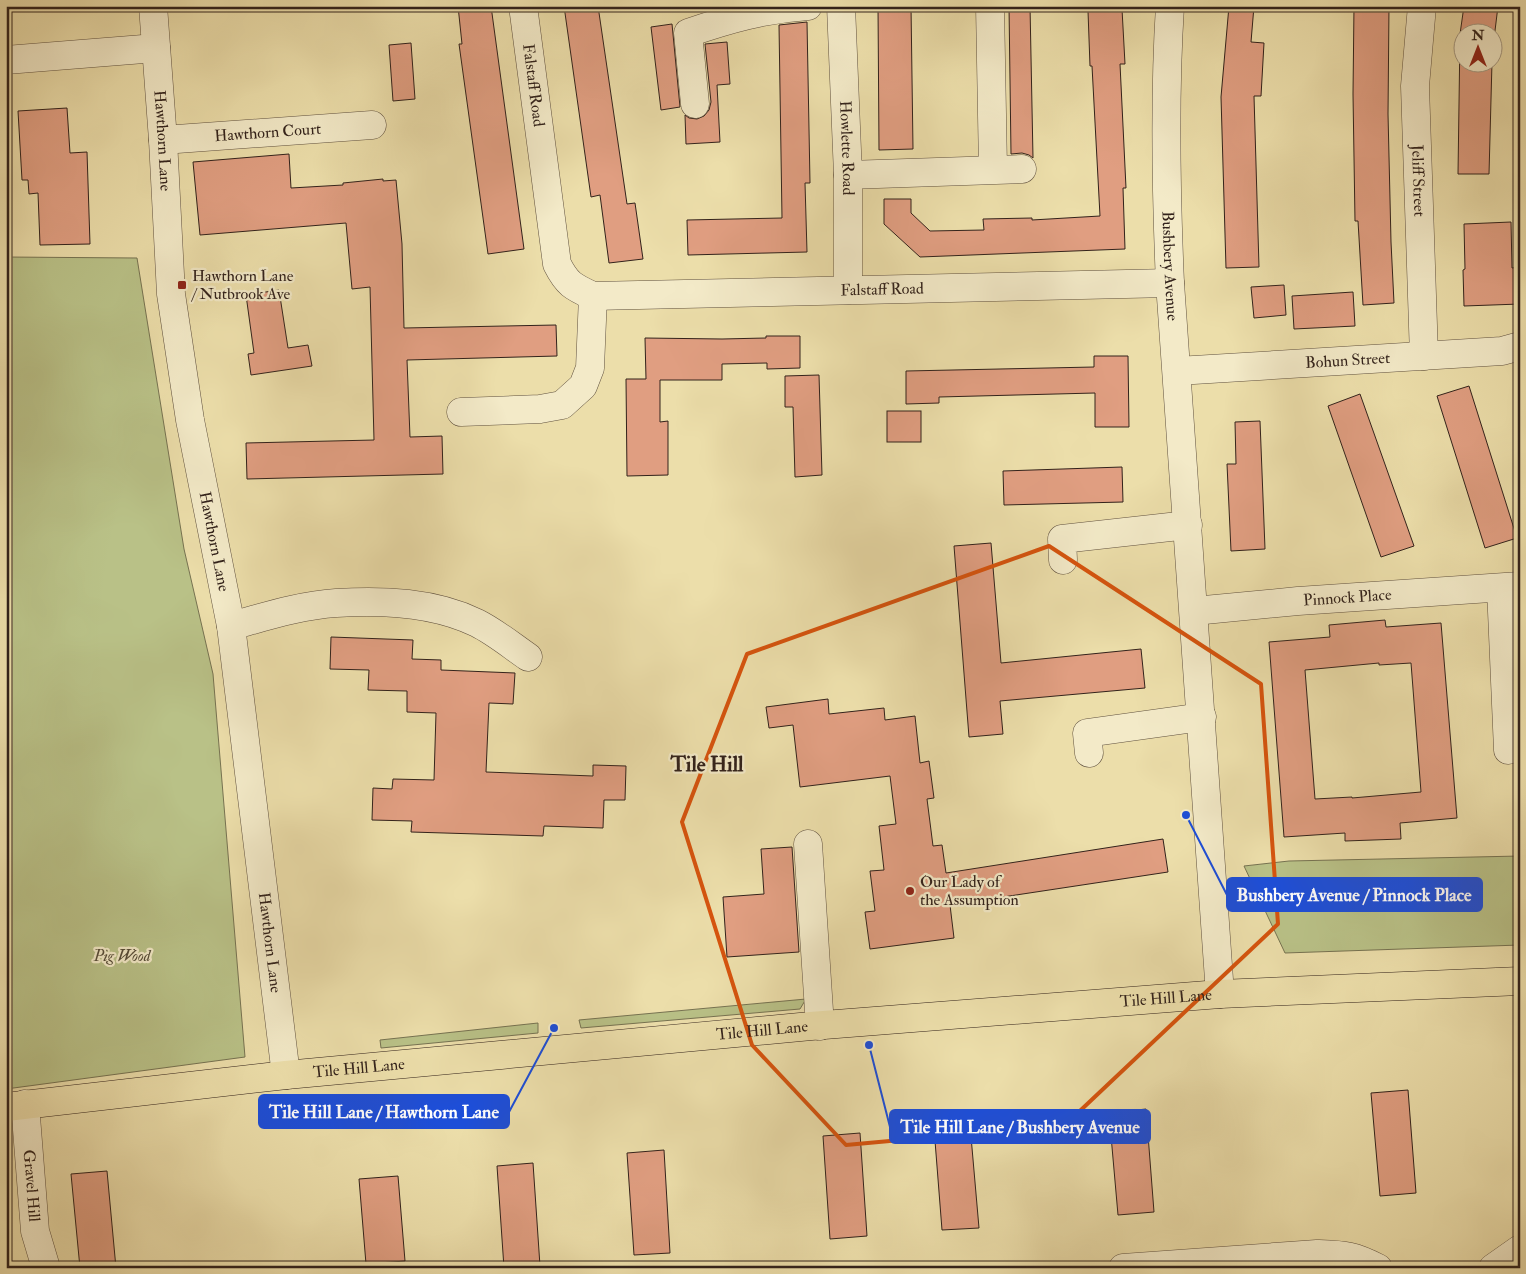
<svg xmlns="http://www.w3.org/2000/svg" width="1526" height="1274" font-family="'IM FELL Double Pica',serif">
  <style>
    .green { fill: #b9c187; stroke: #767251 }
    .building { fill: #e09e81; stroke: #32221b; fill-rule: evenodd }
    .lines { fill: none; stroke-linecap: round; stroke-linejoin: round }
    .minor-casing { stroke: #60513f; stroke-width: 29 }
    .major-casing { stroke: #32221b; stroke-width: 29 }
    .minor { stroke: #f3eac8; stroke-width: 28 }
    .major { stroke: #ecdeaa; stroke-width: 28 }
    .marked { fill: none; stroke: #d6540e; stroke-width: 4; stroke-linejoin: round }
    .poi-dot { fill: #8f2418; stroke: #f3eac8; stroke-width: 2 }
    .labels { text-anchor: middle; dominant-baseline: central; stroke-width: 4.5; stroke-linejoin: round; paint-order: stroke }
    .street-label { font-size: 16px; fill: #32221b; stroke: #f3eac8 }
    .poi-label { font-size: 16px; fill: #32221b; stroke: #f3eac8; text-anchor: start }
    .park-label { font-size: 16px; font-style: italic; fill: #544a36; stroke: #f3eac8 }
    .district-label { font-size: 21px; font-weight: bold; fill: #32221b; stroke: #f3eac8 }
    .leader { fill: none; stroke: #1d4ed8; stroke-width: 2 }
    .callout-dot { fill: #1d4ed8; stroke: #f3eac8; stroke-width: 2 }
    .callout { fill: #1d4ed8; stroke: #1d4ed8; stroke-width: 2 }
    .callout-label { font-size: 18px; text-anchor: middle; font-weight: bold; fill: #fff }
  </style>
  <rect width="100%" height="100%" fill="#ecdeaa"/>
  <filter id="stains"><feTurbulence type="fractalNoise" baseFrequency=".004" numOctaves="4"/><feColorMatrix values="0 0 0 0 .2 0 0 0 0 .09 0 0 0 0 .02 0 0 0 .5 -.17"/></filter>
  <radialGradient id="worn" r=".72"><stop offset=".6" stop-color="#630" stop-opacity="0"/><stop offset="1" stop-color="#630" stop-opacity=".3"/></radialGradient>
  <g class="green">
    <polygon points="6,257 137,258 184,549 213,674 245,1057 6,1089"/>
    <polygon points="1520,856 1520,945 1285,953 1244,866 1289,861"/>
    <polygon points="806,999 800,1009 581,1028 579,1020"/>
    <polygon points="538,1023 538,1033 381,1048 380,1040"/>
  </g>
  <g class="building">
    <polygon points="458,6 491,6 524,249 488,254 459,44 462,44"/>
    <polygon points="564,6 598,6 627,204 635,203 643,259 609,263 600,195 591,197"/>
    <polygon points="878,6 911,6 913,149 879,150"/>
    <polygon points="1009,6 1030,6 1033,158 1029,155 1022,153 1011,154"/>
    <polygon points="1229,6 1254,6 1251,42 1264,43 1261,96 1254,96 1259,267 1226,268 1221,97"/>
    <polygon points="1354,6 1389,6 1388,114 1391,242 1394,303 1363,305 1358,221 1355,221 1353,94"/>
    <polygon points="1464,6 1498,6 1494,39 1494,32 1464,32 1464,62 1492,62 1489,174 1458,174 1460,34"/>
    <polygon points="1122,9 1125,64 1120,64 1126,188 1123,188 1125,249 920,257 884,224 884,199 911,199 911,213 930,231 984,230 983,219 1032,218 1032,220 1100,216 1092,66 1090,66 1088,11"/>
    <polygon points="807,22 810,183 805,183 807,252 688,255 687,220 782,218 779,25"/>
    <polygon points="672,24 680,107 661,110 651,27"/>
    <polygon points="727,42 730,84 717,85 720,142 686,144 685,115 689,118 697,119 704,116 709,110 711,102 705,44"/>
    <polygon points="411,43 415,99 393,101 389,45"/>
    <polygon points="67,108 70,153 87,152 90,244 40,245 38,193 29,194 28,180 22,180 18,111"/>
    <polygon points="289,154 291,188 343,185 343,183 383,179 383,181 396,180 402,244 404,328 556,325 557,356 407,360 410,437 442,436 443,474 247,479 246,443 374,440 370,287 352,289 346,223 200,235 193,162"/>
    <polygon points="1511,222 1512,268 1519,267 1520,304 1464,306 1463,270 1465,269 1464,224"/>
    <polygon points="1284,285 1286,315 1254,318 1251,287"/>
    <polygon points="279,290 288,348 308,345 312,366 251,375 248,354 254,353 246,295"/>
    <polygon points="1353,292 1355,326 1294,329 1292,296"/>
    <polygon points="766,336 800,336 800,368 767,369 767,363 722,364 722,380 660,380 660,422 668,421 668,475 627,476 626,379 646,379 645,338 722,339 766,338"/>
    <polygon points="1094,356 1128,356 1129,427 1095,427 1095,393 939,397 939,403 906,404 906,371 1094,367"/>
    <polygon points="819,375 822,475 795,477 793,407 785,407 785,376"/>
    <polygon points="1469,386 1517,538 1485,548 1437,396"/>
    <polygon points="1360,394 1414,546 1381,557 1328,406"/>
    <rect x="887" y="411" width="34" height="31"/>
    <polygon points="1260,421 1265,549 1231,551 1227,464 1236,464 1235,422"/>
    <polygon points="1122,467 1123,502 1004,505 1003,471"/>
    <polygon points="991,543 1001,663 1141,649 1145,688 1000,701 1003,734 969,737 954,546"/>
    <path d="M1385,620L1386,627L1441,623L1457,818L1400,823L1401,839L1345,841V833L1284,837L1269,642L1330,637L1329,625ZM1379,663V665L1411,663L1421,792L1352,798V797L1315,799L1305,670Z"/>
    <polygon points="331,637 413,640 412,659 441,660 441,670 515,673 513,704 489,703 486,772 593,776 593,765 626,766 625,800 604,800 603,828 544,826 543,836 411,832 412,821 372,820 373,788 392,789 393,779 434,780 436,713 407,712 407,691 368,690 369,670 330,669"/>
    <polygon points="828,699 829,714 884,708 885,720 915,716 920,763 929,761 934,798 927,799 933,846 942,845 946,873 1163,839 1168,872 950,905 954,938 870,949 865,912 875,911 870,871 884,870 879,826 896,824 890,776 800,787 793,725 769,728 766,707"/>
    <polygon points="792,847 799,952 727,957 723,897 764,894 761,849"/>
    <polygon points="1408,1090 1416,1193 1380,1196 1371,1093"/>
    <polygon points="1146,1109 1154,1212 1118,1215 1109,1113"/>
    <polygon points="970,1125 979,1228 942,1230 934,1128"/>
    <polygon points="860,1133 867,1236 830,1239 823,1136"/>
    <polygon points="664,1150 670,1253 634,1255 627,1153"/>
    <polygon points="533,1163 540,1266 504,1268 497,1166"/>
    <polygon points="107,1171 116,1268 80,1268 71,1174"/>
    <polygon points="398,1176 405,1261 366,1264 359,1179"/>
  </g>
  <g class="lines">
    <g class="minor-casing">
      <g id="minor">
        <path id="s1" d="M153,6L163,140L171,294L190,420L231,626L286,1075"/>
        <path id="s2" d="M523,6L557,264C567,284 573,287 593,296L1170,283"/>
        <path id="s3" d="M841,6L848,175V290"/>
        <polyline points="990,6 993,169"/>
        <path id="s4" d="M1170,6C1164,99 1166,191 1170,283L1220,994"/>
        <path id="s5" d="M1422,6L1415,86L1424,356"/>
        <polyline points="6,60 156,48"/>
        <path d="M695,104L688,33C729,19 764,9 808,6"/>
        <path id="s6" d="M163,140L372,125"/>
        <polyline points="848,175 1022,169"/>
        <path id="s7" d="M1177,371L1502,351L1520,346"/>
        <polyline points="461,412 540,409 562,405 583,386 590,368 593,296"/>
        <polyline points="1063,560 1062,539 1188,525"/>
        <polyline points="1501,588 1508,750"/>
        <path id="s8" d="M1194,611L1298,601L1520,586"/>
        <path d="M231,626C264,617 302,605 336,603C383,600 434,602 477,623C495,632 512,646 528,657"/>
        <polyline points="1089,753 1087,733 1202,717"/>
        <polyline points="808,844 820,1026"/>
        <path id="s9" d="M25,1104L35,1231L46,1268"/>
        <path d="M1123,1268L1317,1254C1345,1255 1353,1255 1378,1268"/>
        <polyline points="1493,1268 1520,1249"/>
      </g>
    </g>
    <g class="major-casing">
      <g id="major">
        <path id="s10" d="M6,1107L286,1075L811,1026L1220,994L1520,981"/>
      </g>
    </g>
    <use href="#minor" class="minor"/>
    <use href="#major" class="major"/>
  </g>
  <path class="marked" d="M1049,546L1261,684L1278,924L1065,1125L846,1145L752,1045L682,822L747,654Z"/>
  <g class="poi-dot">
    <rect x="177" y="280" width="10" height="10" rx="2.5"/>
    <circle cx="910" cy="891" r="5"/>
  </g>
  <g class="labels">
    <g class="street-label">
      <text stroke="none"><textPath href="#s2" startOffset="80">Falstaff Road</textPath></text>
      <text stroke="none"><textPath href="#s6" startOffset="105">Hawthorn Court</textPath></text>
      <text stroke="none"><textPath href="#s1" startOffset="135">Hawthorn Lane</textPath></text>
      <text stroke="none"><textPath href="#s3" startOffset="142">Howlette Road</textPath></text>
      <text stroke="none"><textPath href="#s5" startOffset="175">Jeliff Street</textPath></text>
      <text stroke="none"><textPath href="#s4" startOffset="260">Bushbery Avenue</textPath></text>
      <text stroke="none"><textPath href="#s2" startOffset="599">Falstaff Road</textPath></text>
      <text stroke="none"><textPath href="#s7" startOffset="171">Bohun Street</textPath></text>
      <text stroke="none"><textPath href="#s1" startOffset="540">Hawthorn Lane</textPath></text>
      <text stroke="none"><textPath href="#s8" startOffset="154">Pinnock Place</textPath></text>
      <text stroke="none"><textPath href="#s1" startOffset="945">Hawthorn Lane</textPath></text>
      <text stroke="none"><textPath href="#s10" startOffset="1165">Tile Hill Lane</textPath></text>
      <text stroke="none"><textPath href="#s10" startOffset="760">Tile Hill Lane</textPath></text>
      <text stroke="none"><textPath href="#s10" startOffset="355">Tile Hill Lane</textPath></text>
      <text stroke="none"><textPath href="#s9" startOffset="82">Gravel Hill</textPath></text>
    </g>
    <g class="poi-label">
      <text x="192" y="276">Hawthorn Lane<tspan x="192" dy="18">/ Nutbrook Ave</tspan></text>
      <text x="920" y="882">Our Lady of<tspan x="920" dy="18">the Assumption</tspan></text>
    </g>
    <g class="park-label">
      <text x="122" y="956">Pig Wood</text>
    </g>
    <g class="district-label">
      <text x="707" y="764">Tile Hill</text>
    </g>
  </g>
  <path class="leader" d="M1186 815L1227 895M554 1028L509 1112M869 1045L890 1127"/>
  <g class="callout-dot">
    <circle cx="1186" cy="815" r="5"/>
    <circle cx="554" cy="1028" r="5"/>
    <circle cx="869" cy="1045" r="5"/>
  </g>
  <g class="callout">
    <rect x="1227" y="878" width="255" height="33" rx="5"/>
    <rect x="259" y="1095" width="250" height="33" rx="5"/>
    <rect x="890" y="1110" width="260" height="33" rx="5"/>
  </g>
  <g class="callout-label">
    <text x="1354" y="901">Bushbery Avenue / Pinnock Place</text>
    <text x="384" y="1118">Tile Hill Lane / Hawthorn Lane</text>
    <text x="1020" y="1133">Tile Hill Lane / Bushbery Avenue</text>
  </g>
  <rect width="1526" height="1274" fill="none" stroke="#ecdeaa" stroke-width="25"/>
  <rect x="8" y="8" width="1511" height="1259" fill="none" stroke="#32221b" stroke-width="2.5"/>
  <rect x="12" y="12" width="1501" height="1249" fill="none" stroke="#32221b"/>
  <g transform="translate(1478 48)"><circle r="24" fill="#f3eac8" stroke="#a69a83"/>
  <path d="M0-4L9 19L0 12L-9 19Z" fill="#8f2418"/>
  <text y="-8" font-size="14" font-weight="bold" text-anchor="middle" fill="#32221b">N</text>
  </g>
  <rect width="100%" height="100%" filter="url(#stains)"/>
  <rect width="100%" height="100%" fill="url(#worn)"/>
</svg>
